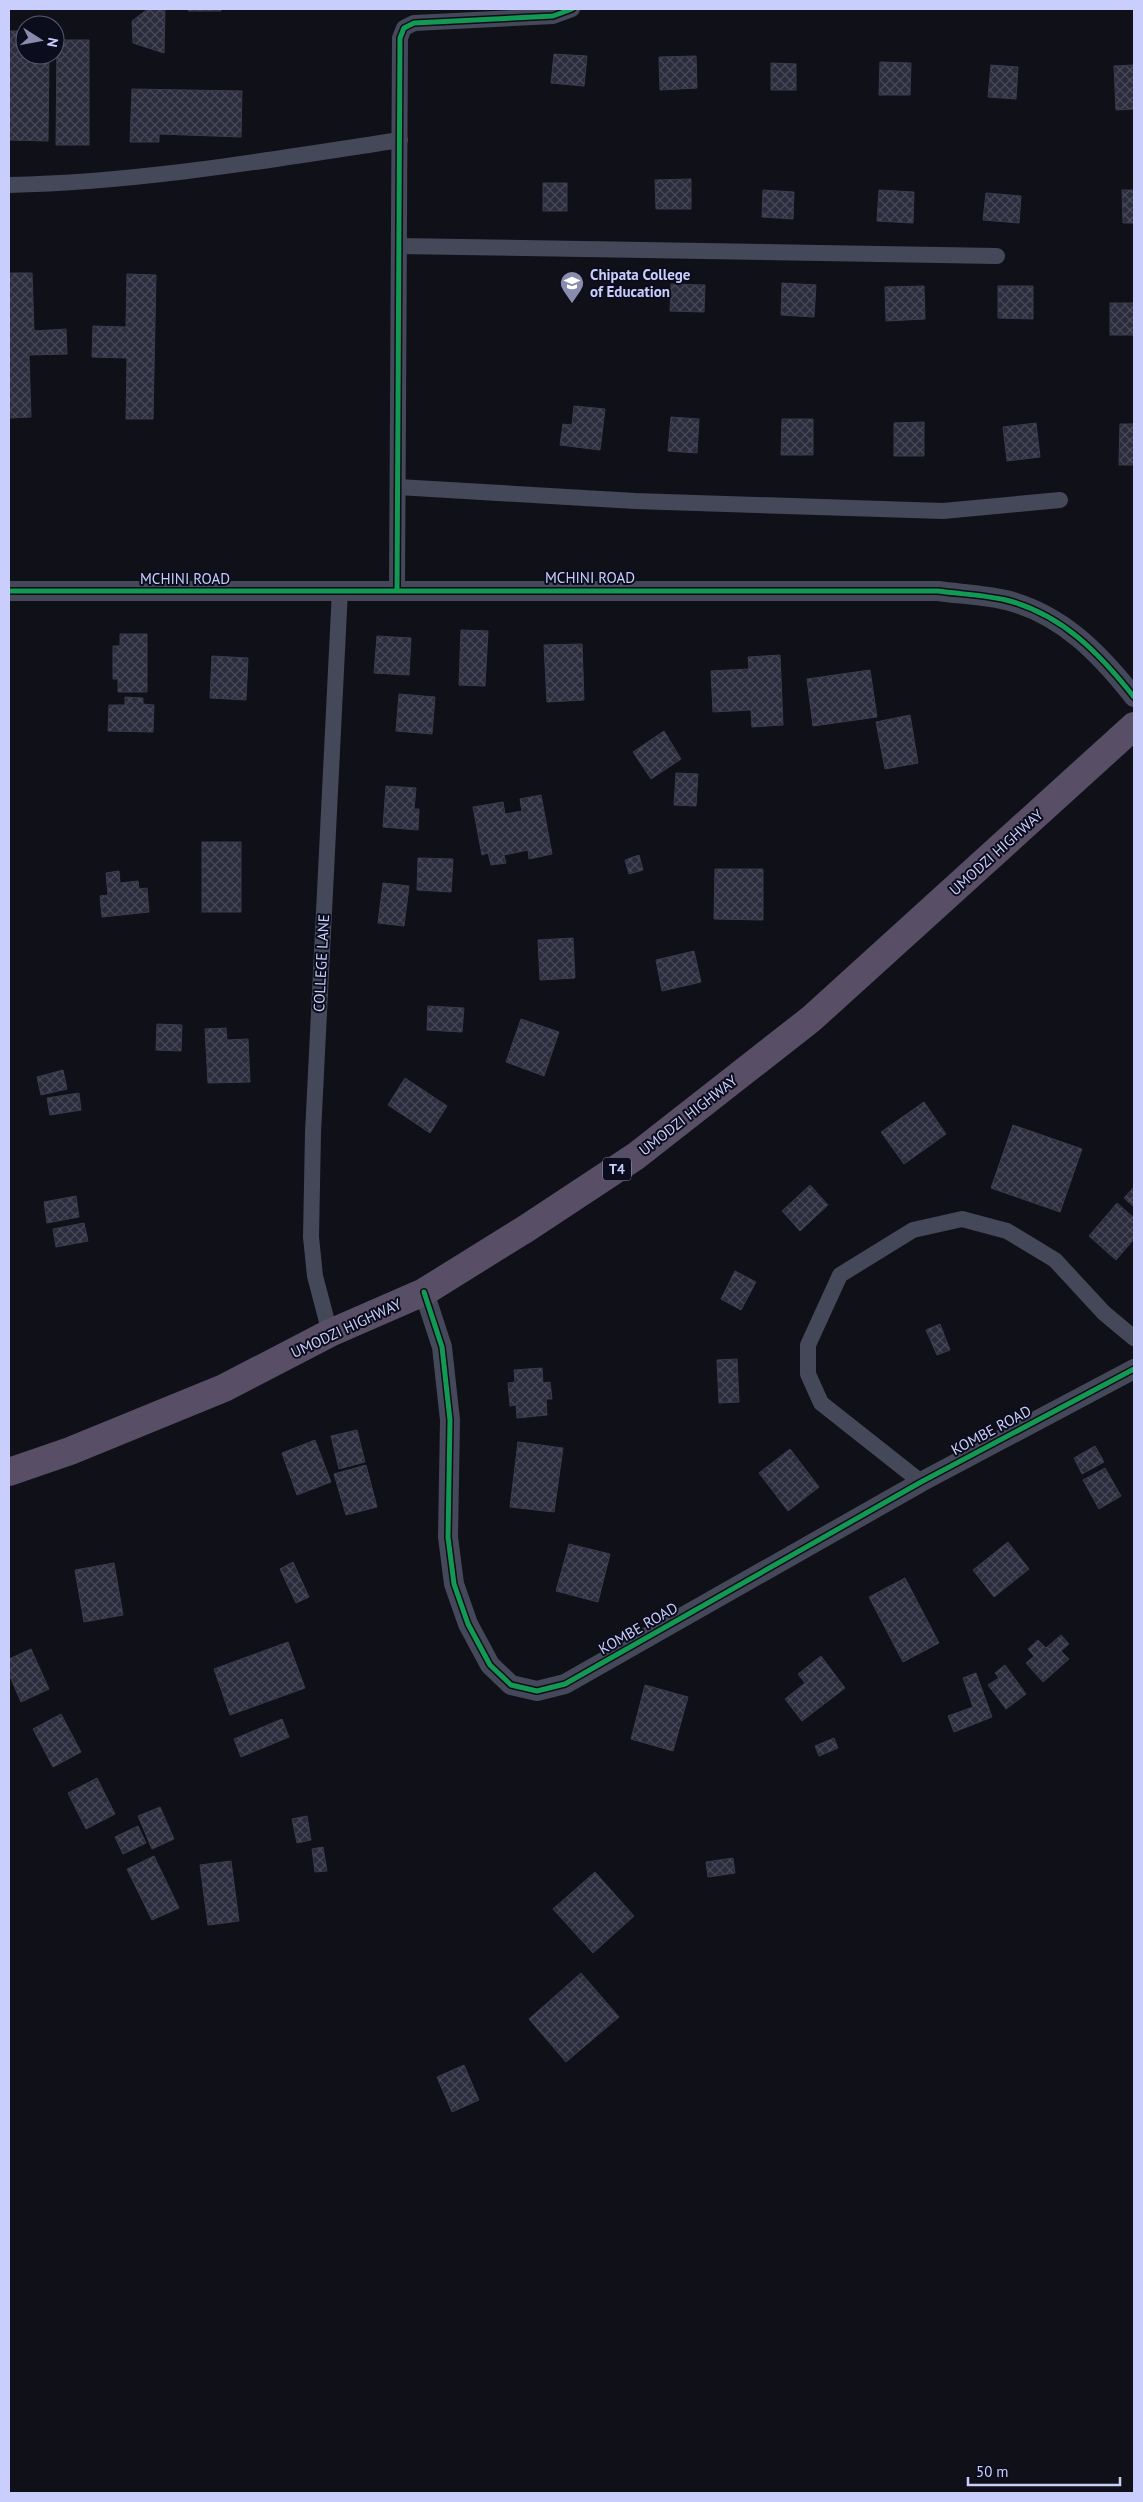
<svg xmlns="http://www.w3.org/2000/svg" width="1143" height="2502" font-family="'PT Sans',sans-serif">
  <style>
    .building { fill: url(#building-cross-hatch); stroke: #3a3a4d }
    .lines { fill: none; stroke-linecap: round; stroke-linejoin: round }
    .minor { stroke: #454859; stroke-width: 16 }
    .tertiary { stroke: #454859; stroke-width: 20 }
    .trunk { stroke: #584e66; stroke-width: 28 }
    .cycleway-casing { stroke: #0c0d1c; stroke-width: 8 }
    .cycleway { stroke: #139951; stroke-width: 5 }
    .labels { text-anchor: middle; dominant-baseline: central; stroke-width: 4; stroke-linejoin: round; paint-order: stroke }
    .shield { fill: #0c0d1c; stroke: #9194ba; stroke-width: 1 }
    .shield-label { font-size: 14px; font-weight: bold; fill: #cacefd }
    .poi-label { font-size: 15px; font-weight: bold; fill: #cacefd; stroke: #0c0d1c; text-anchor: start }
    .street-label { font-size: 15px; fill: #cacefd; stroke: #0c0d1c }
  </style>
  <defs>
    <pattern id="building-cross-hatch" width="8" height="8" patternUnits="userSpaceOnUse" patternTransform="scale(1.25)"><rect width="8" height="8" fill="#2c2d3c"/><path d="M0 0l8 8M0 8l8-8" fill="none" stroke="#494a59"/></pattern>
  </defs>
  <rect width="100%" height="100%" fill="#101018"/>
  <g class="building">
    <polygon points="148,9 165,9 164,53 133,43 132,21"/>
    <polygon points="189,9 221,9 221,11 188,11"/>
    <polygon points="9,31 25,31 25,55 49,55 48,141 9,140"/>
    <polygon points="57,40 89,40 89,145 56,145"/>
    <polygon points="554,54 587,56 584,86 551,83"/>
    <polygon points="696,56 697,88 660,90 659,57"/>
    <polygon points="880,62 911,63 910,95 879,95"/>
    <polygon points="771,63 796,64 796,90 771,90"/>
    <polygon points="991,65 1018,67 1016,99 988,97"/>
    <polygon points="1134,65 1134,109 1116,110 1114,66"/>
    <polygon points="132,89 242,91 241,137 159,134 159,142 130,142"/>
    <polygon points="691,179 691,209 656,209 655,180"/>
    <rect x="543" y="183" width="24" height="28"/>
    <polygon points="763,190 794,192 793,219 762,217"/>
    <polygon points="879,190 914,192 913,223 877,221"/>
    <polygon points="1122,190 1134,190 1134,223 1123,223"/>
    <polygon points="986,193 1021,196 1019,223 983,220"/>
    <polygon points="9,273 32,273 34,331 66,329 67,354 29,355 31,417 9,418"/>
    <polygon points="127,274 156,275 153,419 126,419 127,358 92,357 93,326 126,327"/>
    <polygon points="782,283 816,285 814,317 781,315"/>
    <polygon points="671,284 705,285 704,312 670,311"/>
    <polygon points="924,286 925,319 886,321 885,287"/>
    <polygon points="998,286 1033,286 1033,319 998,318"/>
    <rect x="1110" y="303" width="24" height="32"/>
    <polygon points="574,406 605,409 600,450 560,445 563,424 572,425"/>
    <polygon points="671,417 699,419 697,453 668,451"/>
    <polygon points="782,419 813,419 813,455 781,455"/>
    <polygon points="924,422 924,456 894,456 894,423"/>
    <polygon points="1036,423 1040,457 1007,461 1003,427"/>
    <polygon points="1120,424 1134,424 1134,465 1119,465"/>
    <polygon points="461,630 488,631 485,686 459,685"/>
    <polygon points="120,634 147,634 147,692 118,692 118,679 113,679 113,646 120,646"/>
    <polygon points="377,636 411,638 409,675 374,673"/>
    <polygon points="582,644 584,700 547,702 544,645"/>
    <polygon points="780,655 783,725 752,727 751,710 713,712 711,671 749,669 748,657"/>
    <polygon points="212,656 248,658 246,700 210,698"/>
    <polygon points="870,670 877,717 813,726 807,679"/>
    <polygon points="399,694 435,697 432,734 396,731"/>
    <polygon points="125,697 143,698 143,704 154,705 153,732 108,731 109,705 125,705"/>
    <polygon points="910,715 918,763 885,769 876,722"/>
    <polygon points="664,731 681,759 651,779 633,752"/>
    <polygon points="676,773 698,774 696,806 674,805"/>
    <polygon points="386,786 416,788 414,809 419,809 418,830 383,827"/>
    <polygon points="541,795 552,854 529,859 528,850 504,855 506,863 491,865 488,853 482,855 473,807 503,802 505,814 522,811 520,799"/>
    <rect x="202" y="842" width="39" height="70"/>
    <polygon points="639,855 643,870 629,874 625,860"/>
    <polygon points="418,858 453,859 451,892 417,890"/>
    <polygon points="715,869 763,869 763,920 714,919"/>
    <polygon points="119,871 120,883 138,881 139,889 147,888 149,912 102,917 100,896 108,895 106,873"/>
    <polygon points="383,883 409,886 404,926 378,923"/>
    <polygon points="573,938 575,978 540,980 538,940"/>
    <polygon points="694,951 701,982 662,991 656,960"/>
    <polygon points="428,1006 464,1008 462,1032 427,1030"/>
    <polygon points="521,1019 559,1032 544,1076 506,1062"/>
    <polygon points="157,1024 182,1025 181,1051 156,1050"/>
    <polygon points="226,1028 227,1040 248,1039 250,1082 208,1083 205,1029"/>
    <polygon points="63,1070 67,1089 41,1095 37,1077"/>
    <polygon points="405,1078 447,1106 430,1133 388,1105"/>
    <polygon points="79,1093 81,1110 50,1115 47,1098"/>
    <polygon points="924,1102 946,1134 904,1164 881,1132"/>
    <polygon points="1013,1125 1082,1149 1060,1212 991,1188"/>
    <polygon points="810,1185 828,1205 800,1231 782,1211"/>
    <polygon points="1134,1187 1134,1207 1124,1198"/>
    <polygon points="76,1196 79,1217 47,1223 44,1202"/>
    <polygon points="1117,1203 1134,1218 1134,1239 1116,1260 1089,1236"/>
    <polygon points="84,1223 88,1241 56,1247 53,1229"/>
    <polygon points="735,1271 756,1282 741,1310 721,1299"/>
    <polygon points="940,1324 950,1350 937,1355 926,1330"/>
    <polygon points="737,1359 739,1402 719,1403 717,1360"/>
    <polygon points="542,1368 543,1383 550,1382 552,1399 546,1399 547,1415 517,1418 516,1405 510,1406 508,1383 515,1382 514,1370"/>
    <polygon points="357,1430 365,1462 339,1469 331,1436"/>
    <polygon points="315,1440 331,1482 297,1495 282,1453"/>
    <polygon points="518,1442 563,1448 554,1512 510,1507"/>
    <polygon points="1095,1446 1104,1462 1082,1474 1074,1458"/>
    <polygon points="790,1449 819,1487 788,1511 759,1473"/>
    <polygon points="366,1465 377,1507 346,1515 334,1474"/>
    <polygon points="1105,1468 1121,1496 1099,1509 1083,1480"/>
    <polygon points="1008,1542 1029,1569 994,1597 973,1570"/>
    <polygon points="569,1544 610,1554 598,1602 556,1591"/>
    <polygon points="293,1562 309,1597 296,1603 280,1569"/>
    <polygon points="114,1563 123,1615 84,1622 75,1570"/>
    <polygon points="905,1578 939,1643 903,1662 869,1597"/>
    <polygon points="1061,1635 1069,1644 1061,1651 1069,1659 1043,1682 1026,1663 1034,1656 1028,1649 1038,1640 1046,1648"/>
    <polygon points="288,1642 305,1688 230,1715 214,1669"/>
    <polygon points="31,1649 49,1689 21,1702 9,1674 9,1659"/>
    <polygon points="821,1656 845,1688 802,1721 785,1699 805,1683 798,1674"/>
    <polygon points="1005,1665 1026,1694 1006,1709 988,1685 999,1678 995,1673"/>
    <polygon points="976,1673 992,1717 954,1732 948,1716 973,1707 963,1678"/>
    <polygon points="645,1685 688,1697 673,1751 631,1739"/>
    <polygon points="61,1714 81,1752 53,1767 33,1729"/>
    <polygon points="282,1719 289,1737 241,1757 234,1739"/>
    <polygon points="834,1738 838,1748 819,1756 815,1746"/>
    <polygon points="97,1778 115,1814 86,1829 68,1793"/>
    <polygon points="160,1807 174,1839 152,1849 138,1816"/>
    <polygon points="307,1816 311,1840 297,1843 292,1819"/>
    <polygon points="138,1826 146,1843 123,1854 115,1837"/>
    <polygon points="323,1847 327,1871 315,1872 312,1849"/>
    <polygon points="154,1856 179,1908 152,1920 127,1869"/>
    <polygon points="733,1858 735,1873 708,1877 706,1862"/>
    <polygon points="231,1861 239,1921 208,1925 200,1865"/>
    <polygon points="595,1872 634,1916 593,1953 553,1909"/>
    <polygon points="581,1973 619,2017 566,2062 529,2019"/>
    <polygon points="464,2065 479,2100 452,2112 437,2077"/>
  </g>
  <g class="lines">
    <g class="minor">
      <path d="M9,185C141,182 269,160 400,140"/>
      <polyline points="399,246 997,256"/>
      <polyline points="398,487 635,501 943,511 1060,500"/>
      <polyline points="397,590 400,38 404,28 414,23 553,16 572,9"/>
      <polyline points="330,1333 315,1276 311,1237 313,1133 340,590"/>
      <polyline points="921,1482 821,1403 808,1374 808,1345 840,1275 913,1230 962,1219 1007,1231 1055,1260 1104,1313 1134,1338"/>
    </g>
    <g class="tertiary">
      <path d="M9,591H938C960,594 984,595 1006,600C1062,614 1100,654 1134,697"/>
      <polyline points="424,1292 442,1347 450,1420 448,1537 454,1584 468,1624 490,1665 511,1685 537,1691 565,1684 921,1482 1134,1369"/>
    </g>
    <polyline class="trunk" points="9,1472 70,1451 224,1388 330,1333 424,1292 527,1228 636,1156 811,1019 1134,726"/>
    <g class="cycleway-casing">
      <g id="cycleway">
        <polyline points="397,590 400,38 404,28 414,23 553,16 572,9"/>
        <path d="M9,591H938C960,594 984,595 1006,600C1062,614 1100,654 1134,697"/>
        <polyline points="424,1292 442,1347 450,1420 448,1537 454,1584 468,1624 490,1665 511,1685 537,1691 565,1684 921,1482 1134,1369"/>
      </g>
    </g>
    <use href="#cycleway" class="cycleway"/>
  </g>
  <defs>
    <g id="school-pin" transform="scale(1.25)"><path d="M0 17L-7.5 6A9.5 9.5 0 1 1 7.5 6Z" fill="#898cad" stroke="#0c0d1c"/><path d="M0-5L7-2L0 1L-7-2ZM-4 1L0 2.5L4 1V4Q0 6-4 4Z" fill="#fff"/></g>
  </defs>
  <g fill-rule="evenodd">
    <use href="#school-pin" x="572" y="283"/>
  </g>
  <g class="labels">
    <rect class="shield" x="603" y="1157.5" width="28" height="23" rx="4"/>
    <g class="shield-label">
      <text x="617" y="1169">T4</text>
    </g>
    <g class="poi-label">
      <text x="590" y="274">Chipata College<tspan x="590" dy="17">of Education</tspan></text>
    </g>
    <g class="street-label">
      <text x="590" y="577">MCHINI ROAD</text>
      <text x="185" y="578">MCHINI ROAD</text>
      <text transform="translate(996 852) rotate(-42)">UMODZI HIGHWAY</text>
      <text transform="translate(321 963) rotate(-87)">COLLEGE LANE</text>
      <text transform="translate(688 1115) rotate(-38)">UMODZI HIGHWAY</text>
      <text transform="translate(346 1328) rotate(-25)">UMODZI HIGHWAY</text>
      <text transform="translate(991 1430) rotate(-28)">KOMBE ROAD</text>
      <text transform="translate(638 1628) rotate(-30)">KOMBE ROAD</text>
    </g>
  </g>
  <rect width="1143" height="2502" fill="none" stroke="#cacefd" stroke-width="20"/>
  <g transform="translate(40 40) rotate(101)"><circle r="24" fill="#0c0d1c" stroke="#585a76"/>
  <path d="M0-4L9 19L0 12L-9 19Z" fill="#898cad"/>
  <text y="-8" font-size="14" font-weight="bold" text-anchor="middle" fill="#cacefd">N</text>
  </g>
  <path d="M968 2477v8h152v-8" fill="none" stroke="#cacefd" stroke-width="2.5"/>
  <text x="976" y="2477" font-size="15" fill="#cacefd" stroke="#0c0d1c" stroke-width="4" paint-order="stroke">50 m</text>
</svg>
